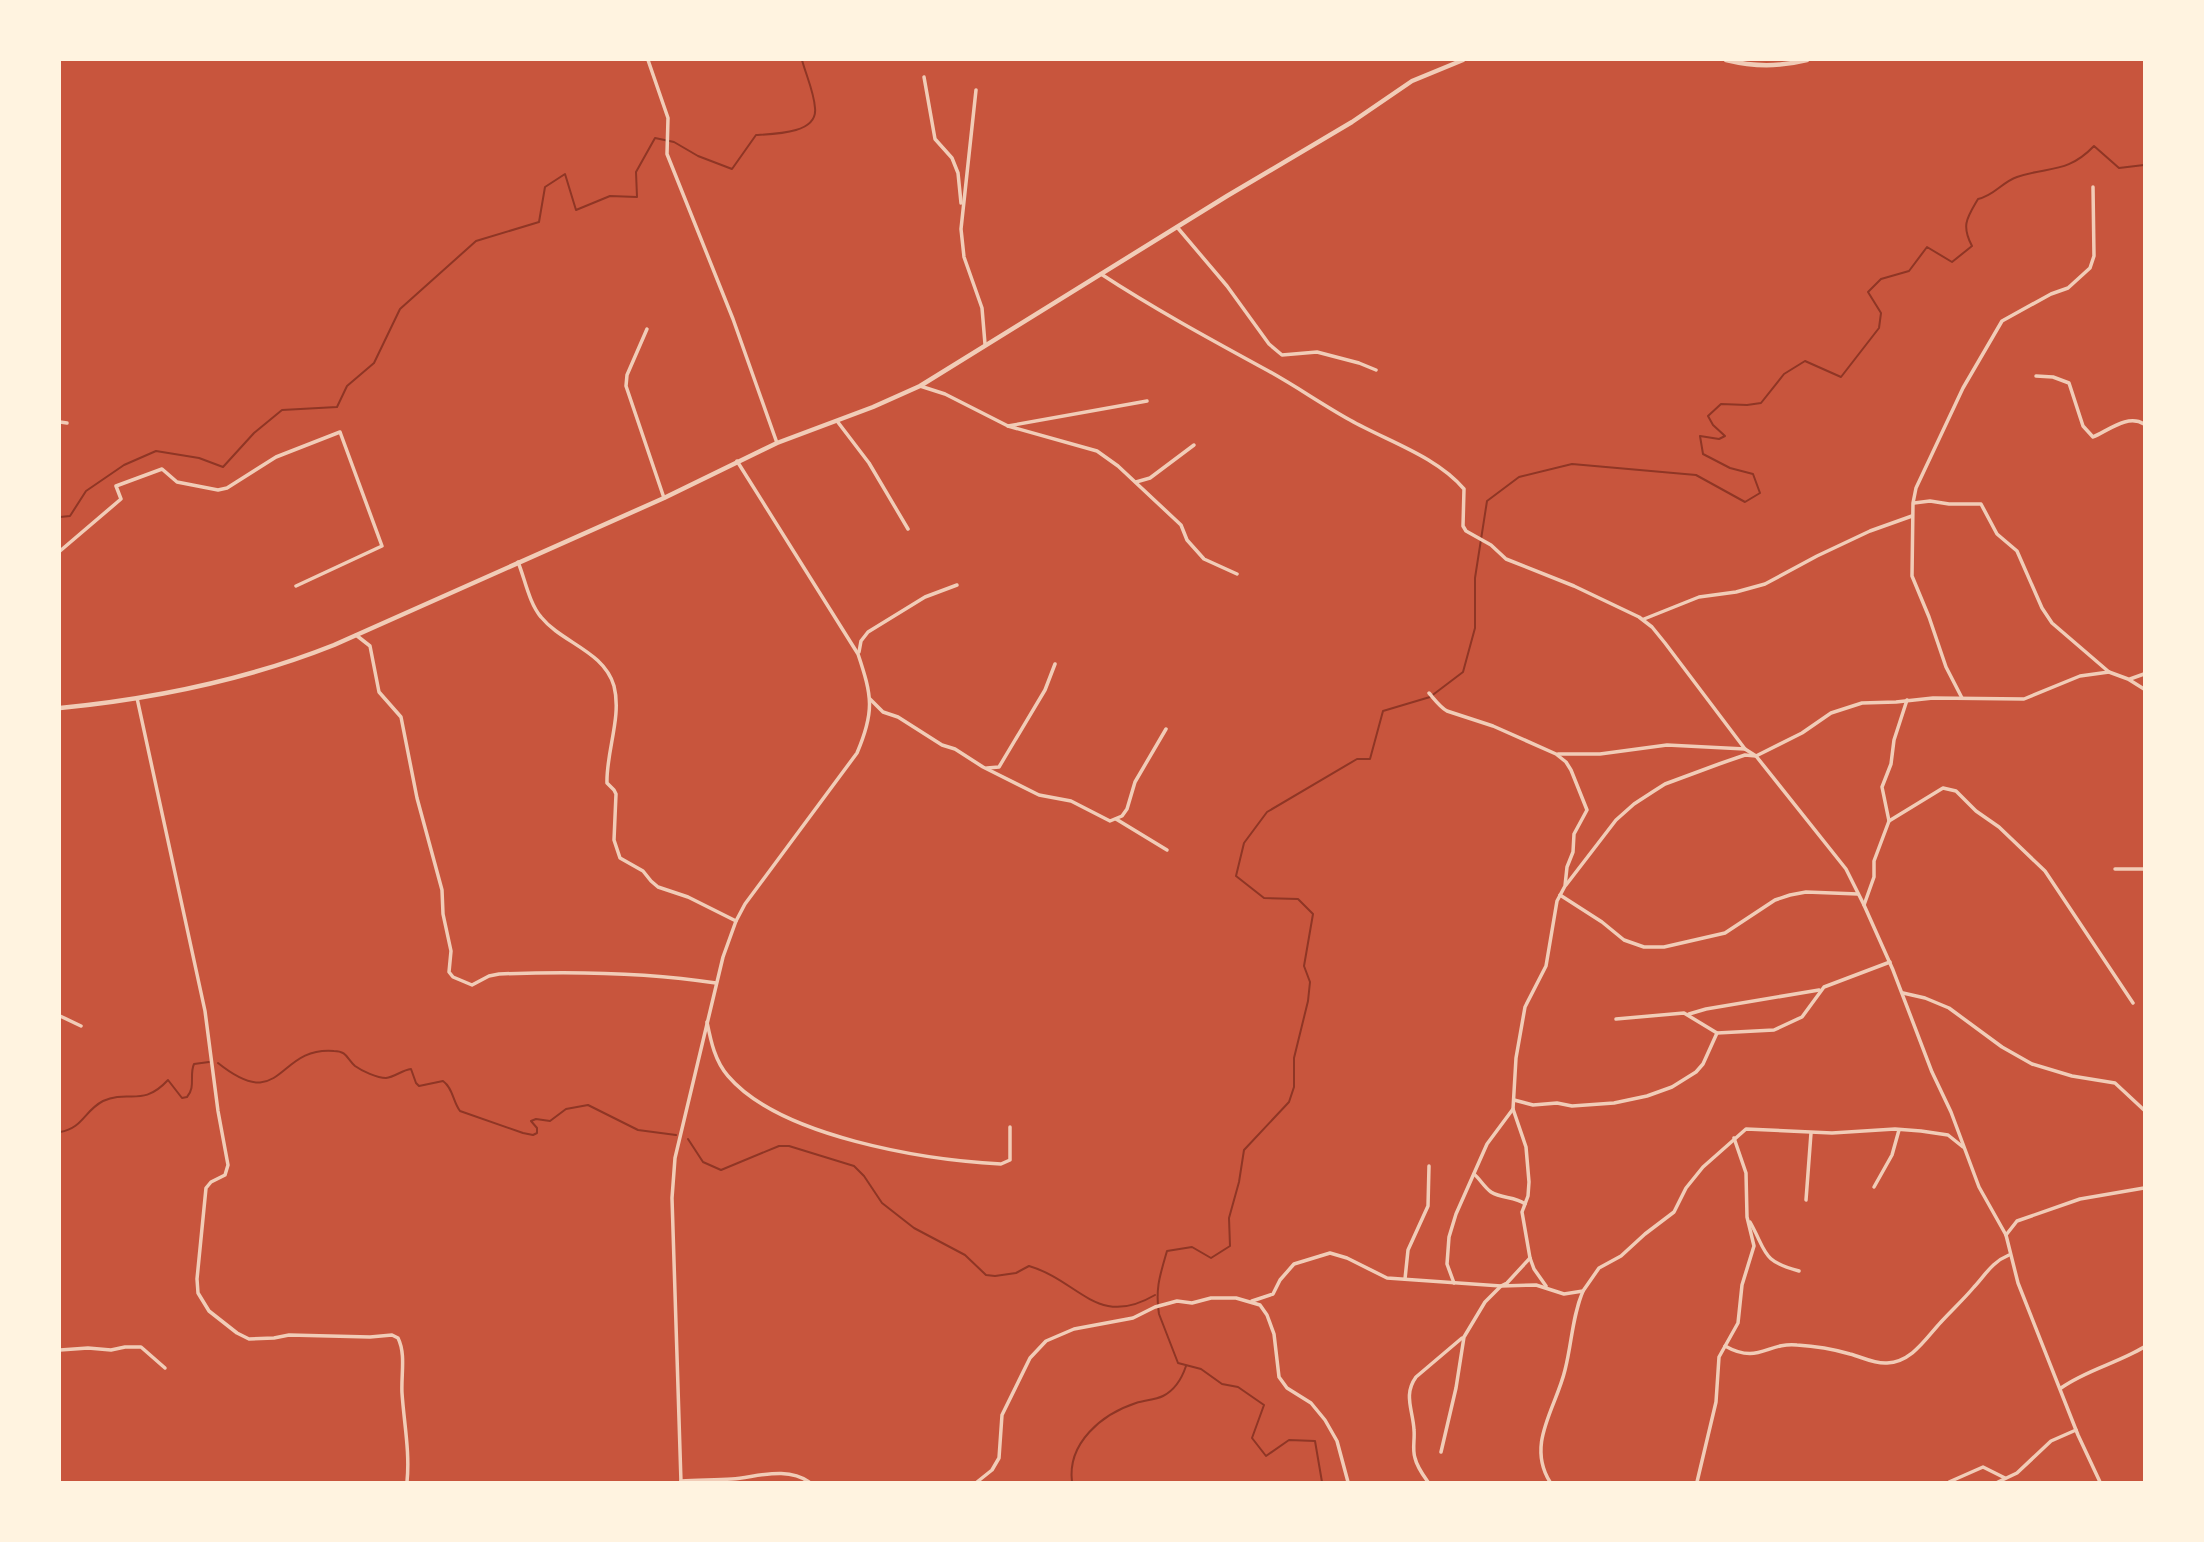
<svg xmlns="http://www.w3.org/2000/svg" width="2204" height="1542" font-family="Spectral,serif">
  <style>
    .lines { fill: none; stroke-linecap: round; stroke-linejoin: round }
    .stream { stroke: #8f3625; stroke-width: 2 }
    .minor { stroke: #f1ccb7; stroke-width: 3.5 }
    .tertiary { stroke: #f1ccb7; stroke-width: 4.5 }
  </style>
  <rect width="100%" height="100%" fill="#c8553d"/>
  <g class="lines">
    <g class="stream">
      <path d="M60,517L70,516L86,491L124,465L156,451L199,458L223,467L254,433L282,410L337,407L347,386L374,363L400,309L476,241L539,222L545,187L565,174L576,210L610,196L637,197L636,172L655,138L674,142L698,156L732,169L756,135C773,134 818,134 815,108C814,92 806,75 802,60"/>
      <path d="M218,1063C283,1115 276,1046 334,1051C347,1051 347,1059 355,1066C362,1071 377,1078 386,1078C395,1077 402,1070 411,1069L416,1083L419,1086L443,1081C453,1088 453,1102 460,1111L523,1133L533,1135L537,1133V1128L531,1121L536,1119L550,1121L566,1109L588,1105L638,1130L676,1135"/>
      <path d="M60,1132C83,1128 84,1111 103,1101C129,1089 142,1108 168,1080L182,1098L187,1097C196,1087 189,1075 194,1064L209,1062"/>
      <path d="M688,1139L703,1162L721,1170L779,1146H789L854,1166L864,1176L882,1203L914,1228L965,1255L986,1275L995,1276L1016,1273L1029,1266C1080,1281 1097,1329 1155,1295"/>
      <path d="M1072,1482C1067,1443 1102,1414 1136,1403C1145,1400 1155,1400 1163,1396C1175,1390 1182,1378 1186,1366"/>
      <path d="M1322,1482L1315,1441L1289,1440L1266,1456L1252,1438L1264,1405L1238,1387L1222,1384L1201,1369L1178,1363L1159,1314C1155,1289 1160,1275 1167,1251L1192,1247L1211,1258L1230,1246L1229,1218L1239,1182L1244,1150L1289,1102L1294,1087V1058L1308,1001L1310,982L1304,966L1313,914L1298,899L1264,898L1236,876L1244,843L1267,812L1357,759H1370L1383,711L1430,697L1463,672L1475,628V578L1487,501L1519,477L1572,464L1696,475L1745,502L1760,493L1753,474L1730,468L1703,454L1700,436L1719,439L1725,436L1713,425L1708,416L1721,404L1747,405L1761,403L1784,374L1805,361L1841,377L1879,328L1881,313L1868,292L1881,279L1909,271L1927,247L1952,262L1972,246C1961,225 1967,218 1978,199C1994,196 2002,182 2017,177C2049,166 2067,174 2094,146L2119,168L2144,165"/>
    </g>
    <g class="minor">
      <polyline points="648,60 668,118 667,154 733,319 777,443"/>
      <polyline points="924,77 935,139 952,158 958,173 961,203"/>
      <polyline points="976,90 961,229 964,257 982,308 985,344"/>
      <polyline points="1177,227 1227,286 1269,344 1282,355 1317,352 1359,363 1376,370"/>
      <path d="M1101,274C1153,308 1208,338 1263,368C1293,384 1321,404 1350,420C1387,441 1436,456 1464,489L1463,526L1466,531L1491,545L1506,559L1574,586L1639,617L1652,627L1665,643L1745,749L1756,756L1846,869L1864,905L1893,970L1932,1072L1951,1112L1979,1187L2006,1235L2018,1283L2078,1435L2100,1482"/>
      <polyline points="647,329 627,375 626,386 664,498"/>
      <path d="M2036,376L2053,377L2069,383L2083,426L2093,437C2109,430 2128,414 2144,424"/>
      <polyline points="920,386 945,394 1008,426 1147,401"/>
      <polyline points="837,421 869,463 908,529"/>
      <polyline points="60,422 67,423"/>
      <polyline points="1008,426 1097,451 1118,466 1181,525 1187,540 1204,559 1237,574"/>
      <polyline points="1136,482 1150,478 1194,445"/>
      <polyline points="1914,503 1930,501 1949,504 1981,504 1997,534 2017,551 2042,608 2052,623 2109,672 2128,679 2144,689"/>
      <polyline points="60,551 121,499 116,486 162,469 177,482 218,490 227,488 276,457 340,432 382,546 296,586"/>
      <path d="M518,562C525,579 529,603 541,617C562,643 604,651 614,686C622,717 606,752 607,783L614,790L616,794L614,840L620,858L643,871L651,881L658,887L688,897L736,921"/>
      <polyline points="1644,619 1699,597 1736,592 1765,584 1817,556 1870,531 1912,516"/>
      <path d="M356,635L370,646L379,692L401,717L417,798L442,890L443,914L451,951L449,972L453,977L472,985L489,976L499,974C572,971 644,972 716,983"/>
      <polyline points="859,652 861,641 868,632 925,597 957,585"/>
      <polyline points="2130,679 2144,674"/>
      <path d="M1429,693C1435,700 1440,707 1447,711L1493,726L1556,754L1566,762L1571,770L1587,810L1574,834L1573,852L1567,867L1565,886L1557,901L1546,966L1525,1007L1516,1058L1513,1109L1526,1147L1529,1182L1528,1196L1522,1212L1530,1258L1534,1269L1546,1286"/>
      <path d="M137,698L205,1011L218,1111L228,1165L225,1175L211,1182L206,1188L197,1279L198,1293L209,1311L237,1333L249,1339L274,1338L289,1335L370,1337L392,1335L398,1338C406,1354 401,1375 402,1393C404,1423 410,1452 407,1482"/>
      <polyline points="1962,698 1946,667 1929,617 1912,576 1913,503 1916,488 1963,388 2002,321 2051,294 2068,288 2090,268 2094,256 2093,187"/>
      <polyline points="870,699 883,712 898,717 942,745 955,749 983,767 1039,795 1071,801 1110,821 1122,816 1127,809 1135,782 1166,729"/>
      <polyline points="1558,754 1600,754 1667,745 1745,749"/>
      <polyline points="987,768 999,767 1045,690 1055,664"/>
      <polyline points="1116,819 1167,850"/>
      <polyline points="1889,821 1943,788 1956,791 1976,811 1999,827 2045,871 2133,1003"/>
      <polyline points="2115,869 2144,869"/>
      <polyline points="1566,885 1616,820 1634,804 1654,791 1665,784 1719,764 1745,755 1756,756 1802,733 1831,713 1862,703 1896,702 1933,698 2024,699 2080,676 2109,672"/>
      <polyline points="1560,895 1602,922 1624,940 1644,947 1664,947 1725,933 1775,900 1790,895 1806,892 1858,894"/>
      <polyline points="1864,905 1874,877 1874,861 1889,821 1882,787 1891,764 1894,740 1907,700"/>
      <polyline points="1903,993 1925,998 1949,1008 2002,1047 2032,1064 2072,1076 2115,1083 2144,1110"/>
      <polyline points="1689,1014 1706,1009 1819,990"/>
      <polyline points="60,1016 81,1026"/>
      <polyline points="1616,1019 1684,1013 1717,1033 1774,1030 1802,1017 1824,987 1890,962"/>
      <path d="M707,1022C711,1042 715,1061 728,1076C780,1137 925,1160 1001,1164L1010,1160V1127"/>
      <polyline points="1514,1100 1533,1105 1557,1103 1572,1106 1614,1103 1647,1096 1672,1087 1696,1072 1703,1064 1717,1033"/>
      <path d="M1474,1174C1480,1179 1484,1187 1491,1192C1502,1199 1515,1196 1525,1204"/>
      <polyline points="1874,1187 1892,1155 1899,1130"/>
      <polyline points="1806,1200 1811,1133"/>
      <path d="M1750,1222C1767,1252 1761,1261 1799,1271"/>
      <polyline points="2006,1235 2017,1221 2080,1199 2144,1188"/>
      <polyline points="1405,1279 1408,1250 1428,1206 1429,1166"/>
      <polyline points="1454,1283 1447,1264 1449,1237 1456,1214 1487,1144 1513,1109"/>
      <polyline points="1252,1301 1273,1294 1280,1280 1294,1264 1330,1253 1347,1258 1387,1278 1501,1286 1536,1285 1564,1294 1583,1291 1599,1268 1621,1256 1645,1234 1674,1212 1686,1188 1703,1167 1746,1129 1832,1133 1895,1129 1921,1131 1948,1135 1963,1147"/>
      <path d="M1725,1346C1759,1365 1767,1342 1797,1345C1815,1346 1833,1349 1850,1354C1862,1357 1874,1364 1887,1363C1912,1362 1926,1338 1941,1322C1952,1310 1964,1299 1974,1287C1986,1274 1992,1262 2009,1255"/>
      <polyline points="60,1350 88,1348 111,1350 125,1347 141,1347 165,1368"/>
      <path d="M2061,1388C2086,1370 2118,1363 2144,1347"/>
      <polyline points="1441,1452 1456,1388 1464,1337 1485,1302 1501,1286 1507,1283 1530,1258"/>
      <path d="M681,1481C698,1480 715,1480 732,1479C757,1477 787,1466 809,1482"/>
      <path d="M681,1482L672,1198L675,1158L723,957L736,921L745,904L857,753C875,711 872,696 858,654L737,461"/>
      <polyline points="977,1482 992,1470 999,1458 1002,1415 1030,1358 1046,1341 1074,1329 1133,1318 1155,1307 1177,1301 1192,1303 1211,1298 1236,1298 1260,1305 1267,1315 1274,1334 1279,1377 1287,1388 1311,1403 1325,1420 1337,1441 1348,1482"/>
      <path d="M1428,1482C1423,1475 1417,1467 1415,1458C1412,1449 1415,1439 1414,1430C1413,1410 1403,1395 1416,1377L1462,1338"/>
      <path d="M1550,1482C1526,1444 1556,1408 1565,1370C1572,1343 1572,1317 1583,1291"/>
      <polyline points="1697,1482 1716,1402 1719,1357 1738,1323 1742,1285 1754,1246 1747,1217 1746,1173 1734,1138"/>
      <polyline points="1949,1482 1983,1467 2005,1478"/>
      <polyline points="1998,1482 2017,1473 2051,1441 2076,1430"/>
    </g>
    <g class="tertiary">
      <path d="M1726,60C1755,67 1778,67 1807,60"/>
      <path d="M60,708C153,699 246,680 334,645L664,498L777,443L873,407L920,386L1227,196L1352,122L1412,81L1463,60"/>
    </g>
  </g>
  <rect width="2204" height="1542" fill="none" stroke="#fff3e0" stroke-width="122"/>
</svg>
